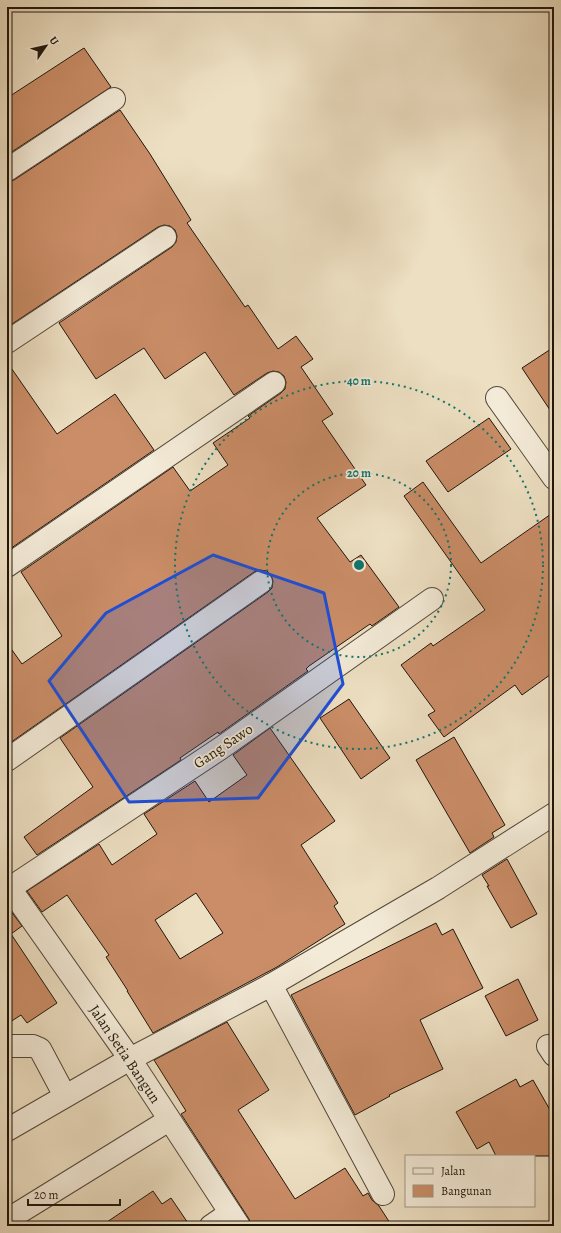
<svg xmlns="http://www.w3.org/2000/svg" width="561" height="1233" font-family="Alegreya,serif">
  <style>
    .building { fill: #ca8d67; stroke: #20160c; fill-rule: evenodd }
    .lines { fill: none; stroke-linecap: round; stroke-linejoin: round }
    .street-casing { stroke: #53483a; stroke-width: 24 }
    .street { stroke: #f3ead7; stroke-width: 22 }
    .marked { fill: #1d4ed8; fill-opacity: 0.2; stroke: #1d4ed8; stroke-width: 3; stroke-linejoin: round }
    .ring { fill: none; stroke: #0f766e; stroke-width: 2; stroke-dasharray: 2 4 }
    .labels { text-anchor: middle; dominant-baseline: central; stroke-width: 3.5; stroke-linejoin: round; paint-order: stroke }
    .street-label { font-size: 15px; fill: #20160c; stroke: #f3ead7 }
    .centre { fill: #0f766e; stroke: #f3ead7; stroke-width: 2 }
    .ring-label { font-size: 12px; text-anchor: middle; font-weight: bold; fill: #0f766e; stroke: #f3ead7; stroke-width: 3.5; stroke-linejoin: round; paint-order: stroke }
  </style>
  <rect width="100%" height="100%" fill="#eddfc2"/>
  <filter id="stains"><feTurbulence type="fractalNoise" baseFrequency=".005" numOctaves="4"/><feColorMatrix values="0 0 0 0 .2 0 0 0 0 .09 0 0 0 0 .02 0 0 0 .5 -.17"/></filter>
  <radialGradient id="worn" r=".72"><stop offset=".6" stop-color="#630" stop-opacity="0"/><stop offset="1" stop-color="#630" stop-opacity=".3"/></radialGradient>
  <g class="building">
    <polygon points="84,48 111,87 7,155 7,98"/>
    <polygon points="120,110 150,154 191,220 187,223 245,307 248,305 278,349 296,336 313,359 301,367 333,414 322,421 366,485 317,518 350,562 361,555 399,607 372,626 370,624 309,666 306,669 308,671 219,734 218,732 180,758 181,760 37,855 24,837 93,787 60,738 268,592 272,588 273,581 271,575 267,571 260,570 254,572 7,745 7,643 22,664 62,636 21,572 173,467 190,491 228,465 213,443 250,418 248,416 281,393 285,389 286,382 284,376 279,372 273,371 267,373 234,395 205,352 165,379 144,348 96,379 59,323 172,247 176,242 177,236 175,230 170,226 164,225 158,227 12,324 7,316 7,182 14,180"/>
    <polygon points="554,347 554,416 522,368"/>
    <polygon points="7,362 57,434 115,394 154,450 7,551"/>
    <polygon points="489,418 511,449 448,492 426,461"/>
    <polygon points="423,482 481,563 554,512 554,672 522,695 515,685 444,737 428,715 435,711 401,665 431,643 433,646 485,610 404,496"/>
    <polygon points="349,699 390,758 361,779 320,718"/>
    <path d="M270,728L335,821L301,845L338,903L334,906L345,924L277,967L153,1033L127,991H128L106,957L109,955L67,895L42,912L27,891L99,844L112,865L157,834L144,814L195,781L209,802L247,775L233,755ZM196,893L223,933L180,959L155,920Z"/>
    <polygon points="454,737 505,825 492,833 494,837 470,853 416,760"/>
    <polygon points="507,859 537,914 511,928 487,886 489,886 482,875"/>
    <polygon points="7,906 22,926 11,934 57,1003 27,1023 21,1015 7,1024"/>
    <polygon points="436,923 442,935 453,929 483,988 420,1020 443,1069 389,1095 390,1096 355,1115 291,995"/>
    <polygon points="518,979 538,1020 506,1036 485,996"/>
    <polygon points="227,1022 269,1090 238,1110 295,1199 345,1168 363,1196 368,1193 372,1200 379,1206 392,1226 251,1226 249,1219 181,1114 186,1111 154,1060"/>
    <polygon points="516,1079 520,1087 533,1080 554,1117 554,1156 496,1156 489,1142 477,1149 456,1112"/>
    <polygon points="153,1191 162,1204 171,1198 190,1226 101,1226"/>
  </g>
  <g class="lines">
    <g class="street-casing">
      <g id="street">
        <polyline points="7,170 114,99"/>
        <polyline points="7,342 165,237"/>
        <polyline points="497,398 554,478"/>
        <polyline points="7,566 274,383"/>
        <polyline points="7,760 261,582"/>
        <polyline points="7,884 130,1059 239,1226"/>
        <polyline points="10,888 221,748 432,599"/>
        <polyline points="271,985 383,1194"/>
        <polyline points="7,1046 33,1046 40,1049 65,1096"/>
        <polyline points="548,1046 554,1055"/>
        <polyline points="7,1130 130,1059 271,985 438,888 554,814"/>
        <polyline points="7,1220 169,1120"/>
        <polyline points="211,1226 230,1213"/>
      </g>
    </g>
    <use href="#street" class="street"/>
  </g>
  <path class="marked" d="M213,555L324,593L343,684L258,798L129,802L49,681L106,613Z"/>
  <g class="ring">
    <circle cx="359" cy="565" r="92"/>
    <circle cx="359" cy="565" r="184"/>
  </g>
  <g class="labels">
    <g class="street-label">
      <text transform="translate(223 746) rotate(-34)">Gang Sawo</text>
      <text transform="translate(125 1054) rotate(56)">Jalan Setia Bangun</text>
    </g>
  </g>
  <circle cx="359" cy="565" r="6" class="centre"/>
  <g class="ring-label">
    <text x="359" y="385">40 m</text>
    <text x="359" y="477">20 m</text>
  </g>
  <rect width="561" height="1233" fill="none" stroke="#eddfc2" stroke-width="24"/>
  <rect x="8" y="8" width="545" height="1217" fill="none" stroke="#20160c" stroke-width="2"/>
  <rect x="12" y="12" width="537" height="1209" fill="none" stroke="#20160c"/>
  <rect x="405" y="1155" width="130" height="52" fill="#f3ead7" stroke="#9f9586"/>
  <rect x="413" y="1168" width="20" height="6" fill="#f3ead7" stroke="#9f9586"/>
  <text x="441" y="1175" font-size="12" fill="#20160c">Jalan</text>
  <rect x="413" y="1185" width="20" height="12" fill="#ca8d67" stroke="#9f9586"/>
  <text x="441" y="1195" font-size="12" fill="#20160c">Bangunan</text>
  <g transform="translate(46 46) rotate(56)" stroke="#f3ead7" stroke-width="3" paint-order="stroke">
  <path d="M0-3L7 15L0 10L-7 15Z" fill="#20160c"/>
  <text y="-6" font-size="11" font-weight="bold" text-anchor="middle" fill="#20160c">U</text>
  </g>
  <path d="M28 1199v6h92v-6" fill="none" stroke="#20160c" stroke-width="2"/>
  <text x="34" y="1199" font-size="12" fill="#20160c" stroke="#f3ead7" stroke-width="3" paint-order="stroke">20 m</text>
  <rect width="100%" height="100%" filter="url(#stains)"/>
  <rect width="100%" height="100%" fill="url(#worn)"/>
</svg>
